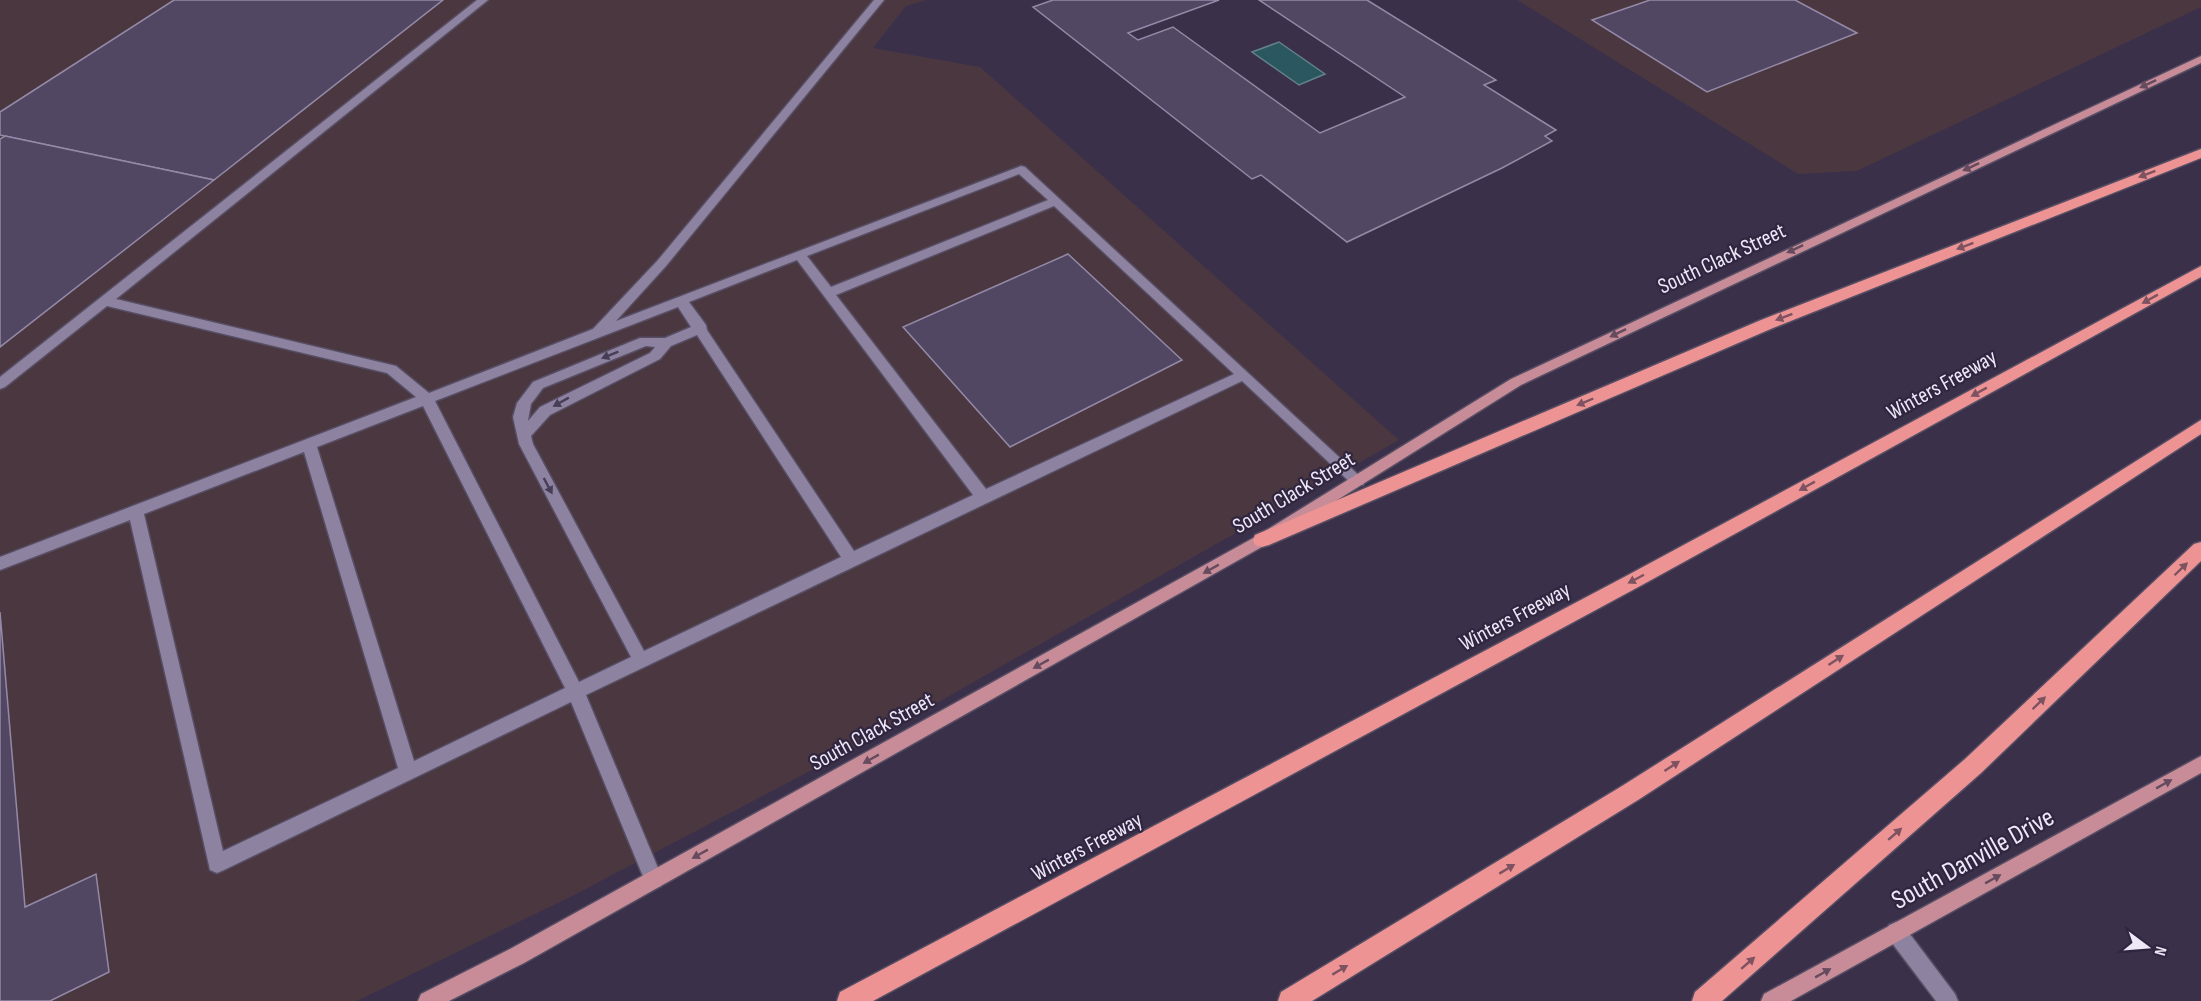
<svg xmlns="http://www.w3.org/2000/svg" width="2201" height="1001" font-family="'Sofia Sans Condensed',sans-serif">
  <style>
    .commercial { fill: #4a3740 }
    .water { fill: #2a5760; stroke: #64828e; stroke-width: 1.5 }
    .building { fill: #524763; stroke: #9489a7; stroke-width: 1.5 }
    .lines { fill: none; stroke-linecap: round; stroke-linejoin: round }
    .minor-casing { stroke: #574e64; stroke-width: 3 }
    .major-casing { stroke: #574e64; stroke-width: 3 }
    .highway-casing { stroke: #574e64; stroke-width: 3 }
    .minor { fill: #8d82a0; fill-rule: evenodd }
    .major { fill: #c78c98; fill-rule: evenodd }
    .highway { fill: #ee9393; fill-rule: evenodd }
    .oneway { fill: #664a5e }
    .oneway2 { fill: #7d5261 }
    .oneway3 { fill: #483d57 }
    .labels { text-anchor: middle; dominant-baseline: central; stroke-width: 4.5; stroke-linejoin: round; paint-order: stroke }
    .street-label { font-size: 22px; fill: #ede7f8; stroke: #31263f }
    .near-street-label { font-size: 27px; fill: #ede7f8; stroke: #31263f }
  </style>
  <rect width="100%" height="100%" fill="#3b304a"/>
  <g class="commercial">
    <polygon points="0,0 927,0 906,6 873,48 980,67 1399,440 907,720 578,893 357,1001 0,1001"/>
    <polygon points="1517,0 2201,0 2201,7 1857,171 1798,174"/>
  </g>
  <polygon class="water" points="1279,42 1325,74 1299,85 1252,52"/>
  <g class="building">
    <polygon points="174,0 443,0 214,180 0,135 0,112"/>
    <polygon points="1053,0 1219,0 1128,33 1138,40 1173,27 1320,133 1405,97 1259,0 1367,0 1496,80 1484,85 1556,130 1545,136 1552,141 1502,168 1347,242 1261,175 1252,179 1033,7"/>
    <polygon points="1650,0 1795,0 1857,33 1707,92 1592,20"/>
    <polygon points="5,136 214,180 0,347 0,139"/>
    <polygon points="1068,254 1182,360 1010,447 903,327"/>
    <polygon points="0,612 25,907 96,874 109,972 50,1001 0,1001"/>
  </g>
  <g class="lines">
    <g class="minor-casing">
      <g id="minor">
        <path d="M477,0H488L116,299L396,366L429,393L593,329L658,260L874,0H884L666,266L616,321L1021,166L1025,167L1365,481L1363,485H1353L1242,381L586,695L663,880L661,886L654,889L647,886L571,702L224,870L217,873L210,870L130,520L0,570V557L416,397L387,373L107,306L5,387L0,389V377ZM1019,174L1048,200L831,287L807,256ZM1054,206L1234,374L986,489L836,295ZM797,260L973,495L854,551L707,330L706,325L689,302ZM678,307L691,327L665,338H640L533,382L517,403L513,417L519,444L631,657L579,682L435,401ZM697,335L841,557L644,651L533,444L531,436L550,415L660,359L671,346ZM646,346L655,347L650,353L540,407L528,421L531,404L543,388ZM423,406L565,688L414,761L317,447ZM304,452L398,768L223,851L144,514Z"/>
        <polygon points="1896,922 1903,925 1955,994 1958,1001 1936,1001 1889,939 1886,932 1889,925"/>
      </g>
    </g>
    <g class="major-casing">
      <g id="major">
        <polygon points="2201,56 2201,63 1521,385 1267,544 524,963 449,1001 418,1001 421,994 510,949 1257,536 1511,379"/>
        <polygon points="2201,756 2201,773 1791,1001 1761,1001 1764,994"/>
      </g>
    </g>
    <g class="highway-casing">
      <g id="highway">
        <polygon points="2201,149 2201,158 1773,328 1269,545 1262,547 1255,545 1253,540 1255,535 1761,320"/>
        <polygon points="2201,266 2201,277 1642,585 873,1001 837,1001 840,992 1628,575"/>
        <polygon points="2201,420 2201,434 1638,800 1312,1001 1278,1001 1281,992 1622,786"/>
        <polygon points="2201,542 2201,561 1981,773 1722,1001 1692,1001 1695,992 1965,759 2194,544"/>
      </g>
    </g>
    <use href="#minor" class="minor"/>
    <use href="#major" class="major"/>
    <use href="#highway" class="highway"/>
  </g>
  <defs><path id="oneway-solid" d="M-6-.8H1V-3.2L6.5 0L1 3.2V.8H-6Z" transform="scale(1.5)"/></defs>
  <g class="oneway">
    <use href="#oneway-solid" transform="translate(2148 84) rotate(155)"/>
    <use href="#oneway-solid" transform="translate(1971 167) rotate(155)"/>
    <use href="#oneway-solid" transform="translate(1795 249) rotate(155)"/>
    <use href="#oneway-solid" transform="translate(1618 333) rotate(154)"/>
    <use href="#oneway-solid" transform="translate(1211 569) rotate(151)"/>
    <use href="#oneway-solid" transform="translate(1041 664) rotate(151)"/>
    <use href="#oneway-solid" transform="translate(871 759) rotate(151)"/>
    <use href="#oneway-solid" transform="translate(2164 784) rotate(-29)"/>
    <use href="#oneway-solid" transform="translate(700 854) rotate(151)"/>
    <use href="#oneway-solid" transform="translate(1993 879) rotate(-29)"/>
    <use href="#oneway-solid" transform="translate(1823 973) rotate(-29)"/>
  </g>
  <g class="oneway2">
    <use href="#oneway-solid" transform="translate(2147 174) rotate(159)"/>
    <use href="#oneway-solid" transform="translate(1965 246) rotate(159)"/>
    <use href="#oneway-solid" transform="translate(2150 299) rotate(151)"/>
    <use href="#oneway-solid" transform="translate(1784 317) rotate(159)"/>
    <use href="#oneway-solid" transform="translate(1979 392) rotate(151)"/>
    <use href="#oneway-solid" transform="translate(1585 402) rotate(157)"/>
    <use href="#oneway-solid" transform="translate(1807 486) rotate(151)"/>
    <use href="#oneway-solid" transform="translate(2181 569) rotate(-44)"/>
    <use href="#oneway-solid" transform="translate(1636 579) rotate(152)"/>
    <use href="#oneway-solid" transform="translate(1836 660) rotate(-33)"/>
    <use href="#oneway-solid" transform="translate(2039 703) rotate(-44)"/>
    <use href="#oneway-solid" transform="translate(1672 766) rotate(-33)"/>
    <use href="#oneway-solid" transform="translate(1895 834) rotate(-41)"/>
    <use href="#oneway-solid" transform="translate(1507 869) rotate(-31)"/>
    <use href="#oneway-solid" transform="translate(1748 963) rotate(-41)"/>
    <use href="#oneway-solid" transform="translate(1340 970) rotate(-31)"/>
  </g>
  <g class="oneway3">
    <use href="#oneway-solid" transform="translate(610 355) rotate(158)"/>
    <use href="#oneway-solid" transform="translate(561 402) rotate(151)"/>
    <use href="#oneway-solid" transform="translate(548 486) rotate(62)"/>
  </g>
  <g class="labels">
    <g class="street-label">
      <text transform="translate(1722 259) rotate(-25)">South Clack Street</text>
      <text transform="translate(1942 385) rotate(-29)">Winters Freeway</text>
      <text transform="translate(1294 493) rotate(-31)">South Clack Street</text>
      <text transform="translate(1515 617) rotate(-28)">Winters Freeway</text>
      <text transform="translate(872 732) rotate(-29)">South Clack Street</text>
      <text transform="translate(1087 847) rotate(-28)">Winters Freeway</text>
    </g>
    <g class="near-street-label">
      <text transform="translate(1973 859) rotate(-29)">South Danville Drive</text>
    </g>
  </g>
  <g transform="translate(2147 947) rotate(106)" stroke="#31263f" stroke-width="4.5" paint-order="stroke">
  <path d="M0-4.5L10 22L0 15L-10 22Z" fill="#ede7f8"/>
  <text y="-9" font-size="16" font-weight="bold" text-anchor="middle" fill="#ede7f8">N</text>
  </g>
</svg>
